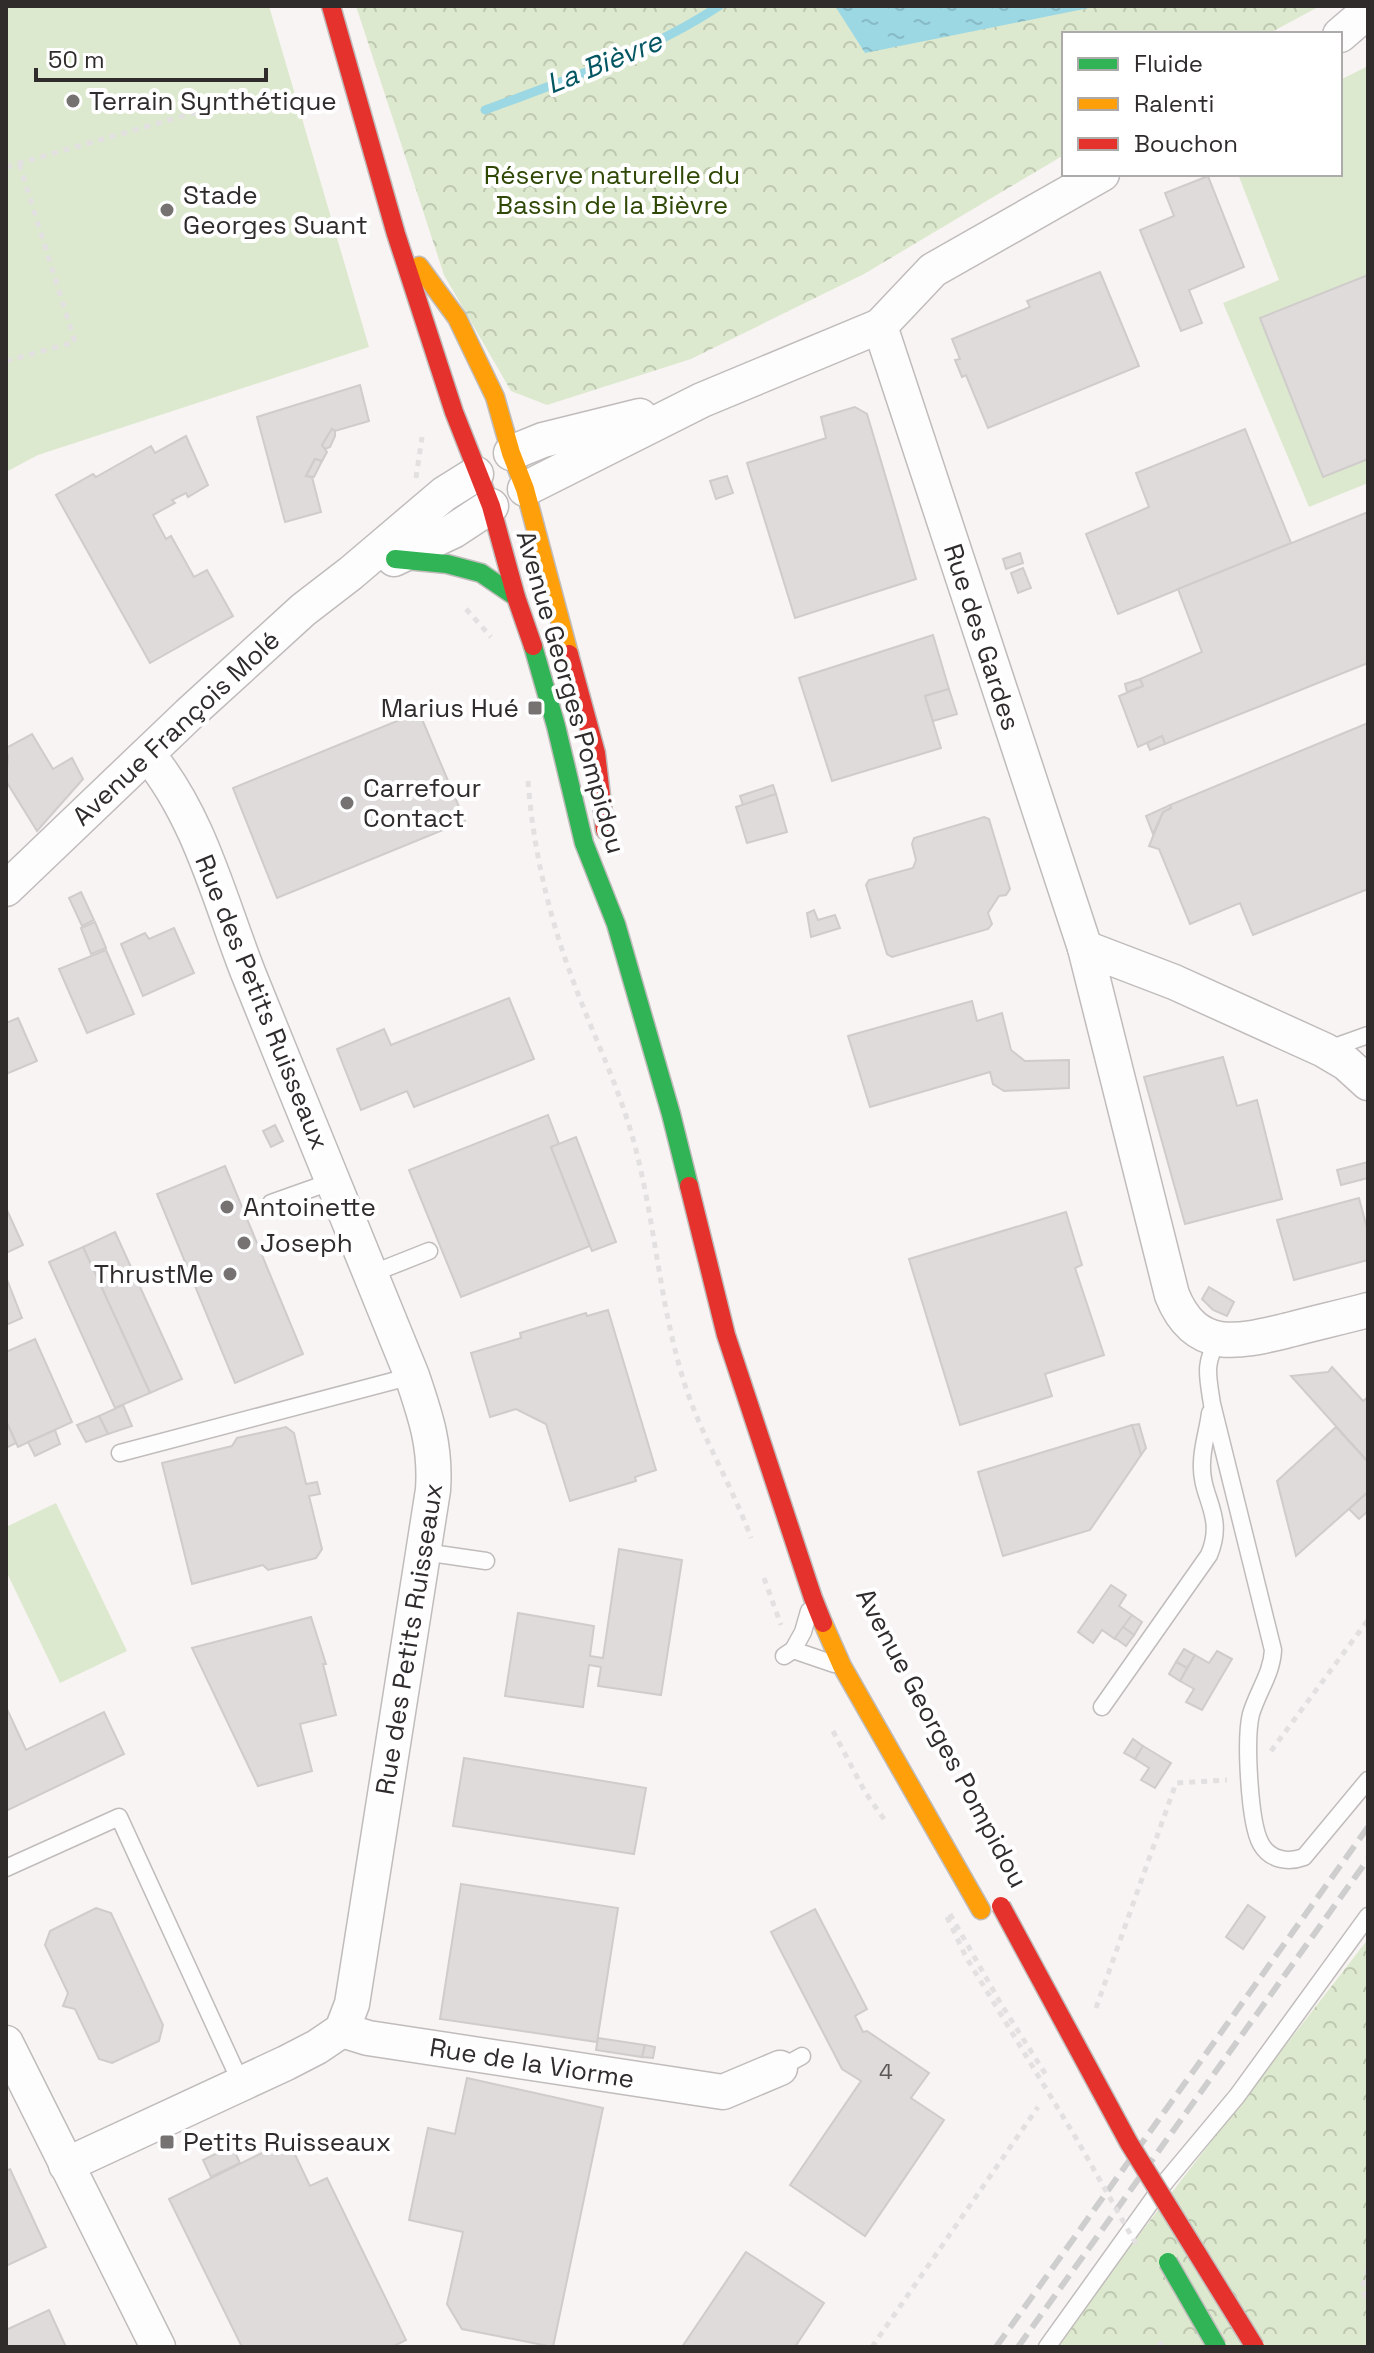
<svg xmlns="http://www.w3.org/2000/svg" width="1374" height="2353" font-family="'Space Grotesk',sans-serif">
  <style>
    .grass { fill: #dde9ce }
    .park { fill: url(#park-crowns) }
    .water { fill: url(#water-ripples) }
    .lines { fill: none; stroke-linecap: round; stroke-linejoin: round }
    .stream { stroke: #9cd8e4; stroke-width: 9 }
    .building { fill: #dedbda; stroke: #cfcccb; stroke-width: 2 }
    .lane-casing { stroke: #c0bcbb; stroke-width: 19 }
    .street-casing { stroke: #c0bcbb; stroke-width: 37 }
    .fast-casing { stroke: #c0bcbb; stroke-width: 21 }
    .slow-casing { stroke: #c0bcbb; stroke-width: 21 }
    .jam-casing { stroke: #c0bcbb; stroke-width: 21 }
    .path { stroke: #e2e0e0; stroke-width: 5; stroke-dasharray: 6 6; stroke-linecap: butt }
    .lane { stroke: #fefdfd; stroke-width: 16 }
    .street { stroke: #fefdfd; stroke-width: 34 }
    .fast { stroke: #30b455; stroke-width: 18 }
    .slow { stroke: #ff9f0a; stroke-width: 18 }
    .jam { stroke: #e5322d; stroke-width: 18 }
    .rail { stroke: #cfcece; stroke-width: 6; stroke-dasharray: 16 8; stroke-linecap: butt }
    .fast-bridge-casing { stroke: #c0bcbb; stroke-width: 21; stroke-linecap: butt }
    .jam-bridge-casing { stroke: #c0bcbb; stroke-width: 21; stroke-linecap: butt }
    .path-bridge { stroke: #e2e0e0; stroke-width: 5; stroke-dasharray: 6 6; stroke-linecap: butt }
    .fast-bridge { stroke: #30b455; stroke-width: 18 }
    .jam-bridge { stroke: #e5322d; stroke-width: 18 }
    .poi-dot { fill: #757271; stroke: #fff; stroke-width: 3 }
    .labels { text-anchor: middle; dominant-baseline: central; stroke-width: 8; stroke-linejoin: round; paint-order: stroke }
    .number-label { font-size: 22px; fill: #5b5857 }
    .poi-label { font-size: 26px; fill: #2f2c2b; stroke: #fff; text-anchor: start }
    .park-label { font-size: 26px; fill: #2f4805; stroke: #fff }
    .street-label { font-size: 26px; fill: #2f2c2b; stroke: #fff }
    .water-label { font-size: 28px; font-style: italic; fill: #045662; stroke: #fff }
  </style>
  <defs>
    <pattern id="park-crowns" width="20" height="18" patternUnits="userSpaceOnUse" patternTransform="scale(2)"><rect width="20" height="18" fill="#dde9ce"/><path d="M2 6a3 3 0 1 1 6 0M12 15a3 3 0 1 1 6 0" fill="none" stroke="#bec8b1"/></pattern>
    <pattern id="water-ripples" width="26" height="14" patternUnits="userSpaceOnUse" patternTransform="scale(2)"><rect width="26" height="14" fill="#9cd8e4"/><path d="M2 4q2-2 4 0t4 0M15 11q2-2 4 0t4 0" fill="none" stroke="#87bac4"/></pattern>
  </defs>
  <rect width="100%" height="100%" fill="#f8f4f3"/>
  <g class="grass">
    <polygon points="6,6 269,6 369,347 38,455 6,472"/>
    <polygon points="1368,66 1368,483 1309,507 1223,303 1279,280 1238,174 1340,174 1340,80"/>
    <polygon points="56,1503 127,1651 60,1683 6,1571 6,1527"/>
  </g>
  <g class="park">
    <polygon points="356,6 1320,6 1268,34 1064,34 1064,155 864,274 691,359 547,405 511,391 444,275"/>
    <polygon points="1368,1939 1368,2347 1057,2347 1114,2267"/>
  </g>
  <polygon class="water" points="835,6 1099,6 865,53"/>
  <g class="lines">
    <path class="stream" d="M485,110C565,80 648,53 719,6"/>
  </g>
  <g class="building">
    <polygon points="1208,176 1244,267 1189,290 1202,323 1181,331 1140,230 1174,216 1165,193"/>
    <polygon points="1100,272 1139,366 988,428 966,375 962,377 955,360 960,359 952,339 1030,307 1027,301"/>
    <polygon points="1368,275 1368,459 1323,477 1260,318"/>
    <polygon points="360,385 369,421 335,431 332,429 322,445 327,452 322,461 315,459 306,476 312,477 321,512 285,522 257,417"/>
    <polygon points="855,407 867,414 916,579 795,618 747,463 826,438 821,417"/>
    <polygon points="332,429 335,431 335,436 330,447 325,449 322,445"/>
    <polygon points="1245,429 1291,543 1118,614 1086,534 1149,507 1136,473"/>
    <polygon points="186,436 208,485 188,497 186,493 172,500 175,503 153,515 166,539 171,536 194,577 207,570 233,616 150,663 56,495 93,474 96,477 151,446 155,453"/>
    <polygon points="315,459 322,461 314,477 306,476"/>
    <polygon points="727,476 733,493 716,499 710,481"/>
    <polygon points="1368,512 1368,663 1165,744 1162,736 1138,747 1119,696 1143,686 1140,679 1202,652 1178,589"/>
    <polygon points="1020,553 1023,563 1006,569 1003,559"/>
    <polygon points="1023,568 1031,588 1018,593 1011,573"/>
    <polygon points="933,635 949,689 925,696 941,748 832,781 799,678"/>
    <polygon points="1140,679 1143,686 1127,692 1125,684"/>
    <polygon points="949,689 957,714 933,721 925,696"/>
    <polygon points="419,712 465,821 277,898 233,788"/>
    <polygon points="1368,723 1368,889 1253,935 1240,903 1190,924 1159,849 1149,846 1163,812 1171,808 1170,805"/>
    <polygon points="32,734 53,769 72,758 83,779 37,831 6,781 8,757 6,748"/>
    <polygon points="1162,736 1165,744 1150,750 1147,743"/>
    <polygon points="773,785 776,794 743,805 740,796"/>
    <polygon points="776,794 787,832 747,843 736,807"/>
    <polygon points="1170,805 1171,808 1163,812 1153,834 1146,816"/>
    <polygon points="984,817 989,819 1010,889 1006,895 999,896 988,913 992,924 988,929 892,957 887,954 866,885 869,880 913,868 916,860 912,844 914,838"/>
    <polygon points="81,892 94,920 82,926 69,898"/>
    <polygon points="814,910 818,920 835,915 840,928 811,937 807,913"/>
    <polygon points="95,922 106,948 91,954 81,928"/>
    <polygon points="174,928 194,973 143,996 121,944 145,933 149,939"/>
    <polygon points="106,950 134,1014 87,1033 59,969"/>
    <polygon points="509,998 534,1059 414,1107 407,1091 361,1110 337,1049 384,1029 391,1045"/>
    <polygon points="972,1001 977,1021 1002,1013 1011,1050 1025,1061 1069,1060 1069,1088 1004,1091 993,1084 990,1072 870,1107 848,1036"/>
    <polygon points="18,1018 37,1061 6,1074 6,1023"/>
    <polygon points="1223,1057 1237,1106 1257,1100 1282,1199 1185,1224 1144,1077"/>
    <polygon points="548,1115 559,1144 551,1147 590,1246 461,1297 409,1170"/>
    <polygon points="275,1125 283,1141 271,1147 263,1131"/>
    <polygon points="576,1137 616,1242 592,1251 551,1147"/>
    <polygon points="1368,1162 1368,1178 1341,1185 1337,1170"/>
    <polygon points="225,1166 303,1354 235,1383 157,1194"/>
    <polygon points="1359,1198 1368,1232 1368,1260 1294,1280 1277,1220"/>
    <polygon points="6,1208 23,1245 6,1253"/>
    <polygon points="1066,1212 1082,1265 1075,1268 1104,1355 1045,1374 1052,1396 960,1425 909,1259"/>
    <polygon points="115,1232 182,1379 150,1393 83,1247"/>
    <polygon points="83,1247 150,1393 115,1408 49,1262"/>
    <polygon points="6,1277 22,1318 6,1325"/>
    <polygon points="1209,1287 1234,1302 1227,1316 1213,1310 1202,1299"/>
    <polygon points="608,1310 656,1470 635,1477 636,1481 570,1501 546,1424 516,1409 490,1417 471,1353 521,1338 520,1333 586,1313 587,1316"/>
    <polygon points="35,1339 72,1422 18,1447 6,1421 6,1352"/>
    <polygon points="1332,1367 1363,1401 1368,1397 1368,1462 1291,1376 1328,1372"/>
    <polygon points="123,1405 132,1426 108,1434 99,1416"/>
    <polygon points="99,1416 108,1434 86,1442 77,1425"/>
    <polygon points="6,1421 16,1443 6,1448"/>
    <polygon points="1139,1424 1146,1448 1141,1455 1132,1425"/>
    <polygon points="1132,1425 1141,1455 1090,1530 1003,1556 978,1472"/>
    <polygon points="286,1427 294,1433 306,1484 317,1482 320,1494 309,1496 322,1549 316,1558 268,1570 263,1565 192,1584 162,1463 232,1446 237,1438"/>
    <polygon points="1336,1427 1368,1462 1368,1492 1296,1556 1277,1481"/>
    <polygon points="55,1430 60,1444 35,1456 28,1442"/>
    <polygon points="1368,1492 1368,1511 1359,1519 1349,1509"/>
    <polygon points="619,1549 682,1560 661,1695 598,1686 601,1667 589,1665 583,1707 505,1696 518,1613 594,1626 590,1656 603,1658"/>
    <polygon points="1111,1585 1126,1595 1119,1606 1132,1615 1115,1639 1102,1630 1093,1643 1078,1632"/>
    <polygon points="1132,1615 1142,1622 1134,1635 1123,1627"/>
    <polygon points="311,1617 326,1664 323,1664 336,1715 300,1724 312,1771 258,1786 192,1648"/>
    <polygon points="1123,1627 1134,1635 1126,1646 1115,1638"/>
    <polygon points="1184,1649 1195,1655 1187,1668 1176,1662"/>
    <polygon points="1217,1651 1232,1659 1202,1710 1186,1702 1194,1689 1180,1681 1195,1655 1209,1663"/>
    <polygon points="1176,1662 1187,1668 1180,1681 1169,1674"/>
    <polygon points="6,1707 26,1750 104,1712 124,1754 6,1811"/>
    <polygon points="1133,1739 1143,1746 1135,1759 1124,1753"/>
    <polygon points="1143,1746 1171,1763 1155,1788 1141,1780 1149,1768 1135,1759"/>
    <polygon points="464,1758 646,1788 634,1854 453,1826"/>
    <polygon points="461,1884 618,1908 597,2042 440,2019"/>
    <polygon points="1248,1905 1265,1917 1243,1949 1226,1937"/>
    <polygon points="96,1908 111,1913 163,2025 159,2041 112,2063 99,2059 75,2009 63,2006 68,1993 45,1945 50,1931"/>
    <polygon points="815,1909 867,2009 855,2016 863,2032 867,2031 929,2073 911,2098 944,2120 865,2236 790,2185 861,2081 842,2069 771,1932"/>
    <polygon points="598,2038 645,2045 642,2057 596,2050"/>
    <polygon points="645,2045 655,2047 653,2058 642,2057"/>
    <polygon points="467,2078 603,2108 553,2347 462,2329 447,2304 463,2232 409,2220 428,2128 455,2134"/>
    <polygon points="288,2140 310,2186 327,2178 406,2340 392,2347 242,2347 169,2199"/>
    <polygon points="232,2146 240,2163 211,2177 203,2160"/>
    <polygon points="10,2169 46,2247 6,2266 6,2171"/>
    <polygon points="746,2252 824,2303 795,2347 682,2347"/>
    <polygon points="49,2310 66,2347 6,2347 6,2330"/>
  </g>
  <g class="lines">
    <g class="lane-casing">
      <g id="lane">
        <polyline points="1326,1050 1368,1035"/>
        <polyline points="271,1203 333,1181"/>
        <polyline points="371,1274 429,1251"/>
        <path d="M1219,1339C1203,1363 1208,1377 1212,1404L1273,1650C1272,1673 1258,1691 1251,1714C1245,1738 1249,1823 1261,1844C1270,1860 1288,1863 1304,1857L1368,1780"/>
        <polyline points="120,1453 412,1376"/>
        <polyline points="424,1552 486,1561"/>
        <polyline points="793,1650 803,1632 809,1611"/>
        <polyline points="784,1656 793,1650 834,1664"/>
        <path d="M1102,1707L1209,1555C1226,1515 1200,1498 1202,1463C1202,1447 1208,1430 1210,1413"/>
        <polyline points="6,1868 119,1817 241,2083"/>
        <polyline points="780,2068 802,2056"/>
        <polyline points="1047,2347 1166,2181 1237,2096 1368,1916"/>
      </g>
    </g>
    <g class="street-casing">
      <g id="street">
        <polyline points="1340,35 1368,11"/>
        <polyline points="880,326 1085,948"/>
        <polyline points="511,453 543,440 640,416"/>
        <polyline points="525,489 702,400 880,326 933,270 1102,174"/>
        <polyline points="394,559 453,531 491,506"/>
        <polyline points="6,889 189,714 303,610 351,573 444,494 476,474"/>
        <path d="M1368,1083L1346,1063L1324,1050L1174,982L1085,948L1172,1295C1196,1354 1239,1342 1289,1330C1315,1323 1342,1317 1368,1310"/>
        <polyline points="342,2030 368,2038 723,2092 780,2068"/>
        <polyline points="6,2043 158,2347"/>
        <path d="M66,2165L286,2063L317,2047L342,2030L352,2004L433,1490C436,1447 426,1417 412,1376C358,1243 303,1109 249,975C220,902 200,817 148,755"/>
      </g>
    </g>
    <g class="fast-casing">
      <g id="fast">
        <polyline points="395,559 447,564 481,573 516,597"/>
        <polyline points="533,646 556,726 584,843 616,924 671,1114 689,1186"/>
      </g>
    </g>
    <g class="slow-casing">
      <g id="slow">
        <polyline points="419,266 457,318 495,397 511,453 525,489 569,654"/>
        <polyline points="823,1623 842,1666 981,1910"/>
      </g>
    </g>
    <g class="jam-casing">
      <g id="jam">
        <polyline points="331,6 396,234 454,412 491,506 516,597 533,646"/>
        <polyline points="569,654 596,753 605,830"/>
        <polyline points="689,1186 726,1335 813,1598 823,1623"/>
      </g>
    </g>
    <g class="path">
      <polyline points="6,167 197,112"/>
      <polyline points="6,361 75,342 19,163"/>
      <polyline points="416,478 422,437"/>
      <polyline points="466,609 491,637"/>
      <path d="M528,781C533,847 548,913 571,975C589,1025 612,1072 628,1122C655,1208 657,1296 684,1382C701,1436 732,1485 751,1538"/>
      <polyline points="764,1578 781,1625"/>
      <polyline points="833,1731 865,1792 886,1822"/>
      <polyline points="1271,1751 1368,1620"/>
      <polyline points="1096,2008 1176,1783 1227,1780"/>
      <polyline points="1368,2269 1362,2289 1368,2301"/>
      <polyline points="872,2347 1038,2107"/>
      <polyline points="1159,2347 1163,2340"/>
    </g>
    <use href="#lane" class="lane"/>
    <use href="#street" class="street"/>
    <use href="#fast" class="fast"/>
    <use href="#slow" class="slow"/>
    <use href="#jam" class="jam"/>
    <g class="rail">
      <polyline points="996,2347 1368,1827"/>
      <polyline points="1018,2347 1368,1859"/>
    </g>
    <g class="fast-bridge-casing">
      <polyline id="fast-bridge" points="1168,2262 1217,2347"/>
    </g>
    <g class="jam-bridge-casing">
      <polyline id="jam-bridge" points="1001,1906 1129,2143 1255,2347"/>
    </g>
    <g class="path-bridge">
      <polyline points="950,1914 1001,2004 1048,2078"/>
      <polyline points="947,1917 966,1957 1076,2138 1136,2244"/>
    </g>
    <use href="#fast-bridge" class="fast-bridge"/>
    <use href="#jam-bridge" class="jam-bridge"/>
  </g>
  <g class="poi-dot">
    <circle cx="73" cy="101" r="8"/>
    <circle cx="167" cy="210" r="8"/>
    <rect x="527" y="700" width="16" height="16" rx="4"/>
    <circle cx="347" cy="803" r="8"/>
    <circle cx="227" cy="1207" r="8"/>
    <circle cx="244" cy="1243" r="8"/>
    <circle cx="230" cy="1274" r="8"/>
    <rect x="159" y="2134" width="16" height="16" rx="4"/>
  </g>
  <g class="labels">
    <g class="number-label">
      <text x="886" y="2071">4</text>
    </g>
    <g class="poi-label">
      <text x="89" y="101">Terrain Synthétique</text>
      <text x="183" y="195">Stade<tspan x="183" dy="30">Georges Suant</tspan></text>
      <text x="519" y="708" text-anchor="end">Marius Hué</text>
      <text x="363" y="788">Carrefour<tspan x="363" dy="30">Contact</tspan></text>
      <text x="243" y="1207">Antoinette</text>
      <text x="260" y="1243">Joseph</text>
      <text x="214" y="1274" text-anchor="end">ThrustMe</text>
      <text x="183" y="2142">Petits Ruisseaux</text>
    </g>
    <g class="park-label">
      <text x="612" y="175">Réserve naturelle du<tspan x="612" dy="30">Bassin de la Bièvre</tspan></text>
    </g>
    <g class="street-label">
      <text transform="translate(982 637) rotate(72)">Rue des Gardes</text>
      <text transform="translate(571 692) rotate(74)">Avenue Georges Pompidou</text>
      <text transform="translate(176 728) rotate(-43)">Avenue François Molé</text>
      <text transform="translate(262 1002) rotate(68)">Rue des Petits Ruisseaux</text>
      <text transform="translate(409 1639) rotate(-81)">Rue des Petits Ruisseaux</text>
      <text transform="translate(942 1738) rotate(62)">Avenue Georges Pompidou</text>
      <text transform="translate(532 2063) rotate(9)">Rue de la Viorme</text>
    </g>
    <g class="water-label">
      <text transform="translate(604 62) rotate(-22)">La Bièvre</text>
    </g>
  </g>
  <rect width="1374" height="2353" fill="none" stroke="#2f2c2b" stroke-width="16"/>
  <rect x="1062" y="32" width="280" height="144" fill="#ffffff" stroke="#acabaa" stroke-width="2"/>
  <rect x="1078" y="58" width="40" height="12" fill="#30b455" stroke="#acabaa" stroke-width="2"/>
  <text x="1134" y="72" font-size="24" fill="#2f2c2b">Fluide</text>
  <rect x="1078" y="98" width="40" height="12" fill="#ff9f0a" stroke="#acabaa" stroke-width="2"/>
  <text x="1134" y="112" font-size="24" fill="#2f2c2b">Ralenti</text>
  <rect x="1078" y="138" width="40" height="12" fill="#e5322d" stroke="#acabaa" stroke-width="2"/>
  <text x="1134" y="152" font-size="24" fill="#2f2c2b">Bouchon</text>
  <path d="M36 68v12h230v-12" fill="none" stroke="#2f2c2b" stroke-width="4"/>
  <text x="48" y="68" font-size="24" fill="#2f2c2b" stroke="#ffffff" stroke-width="6" paint-order="stroke">50 m</text>
</svg>
